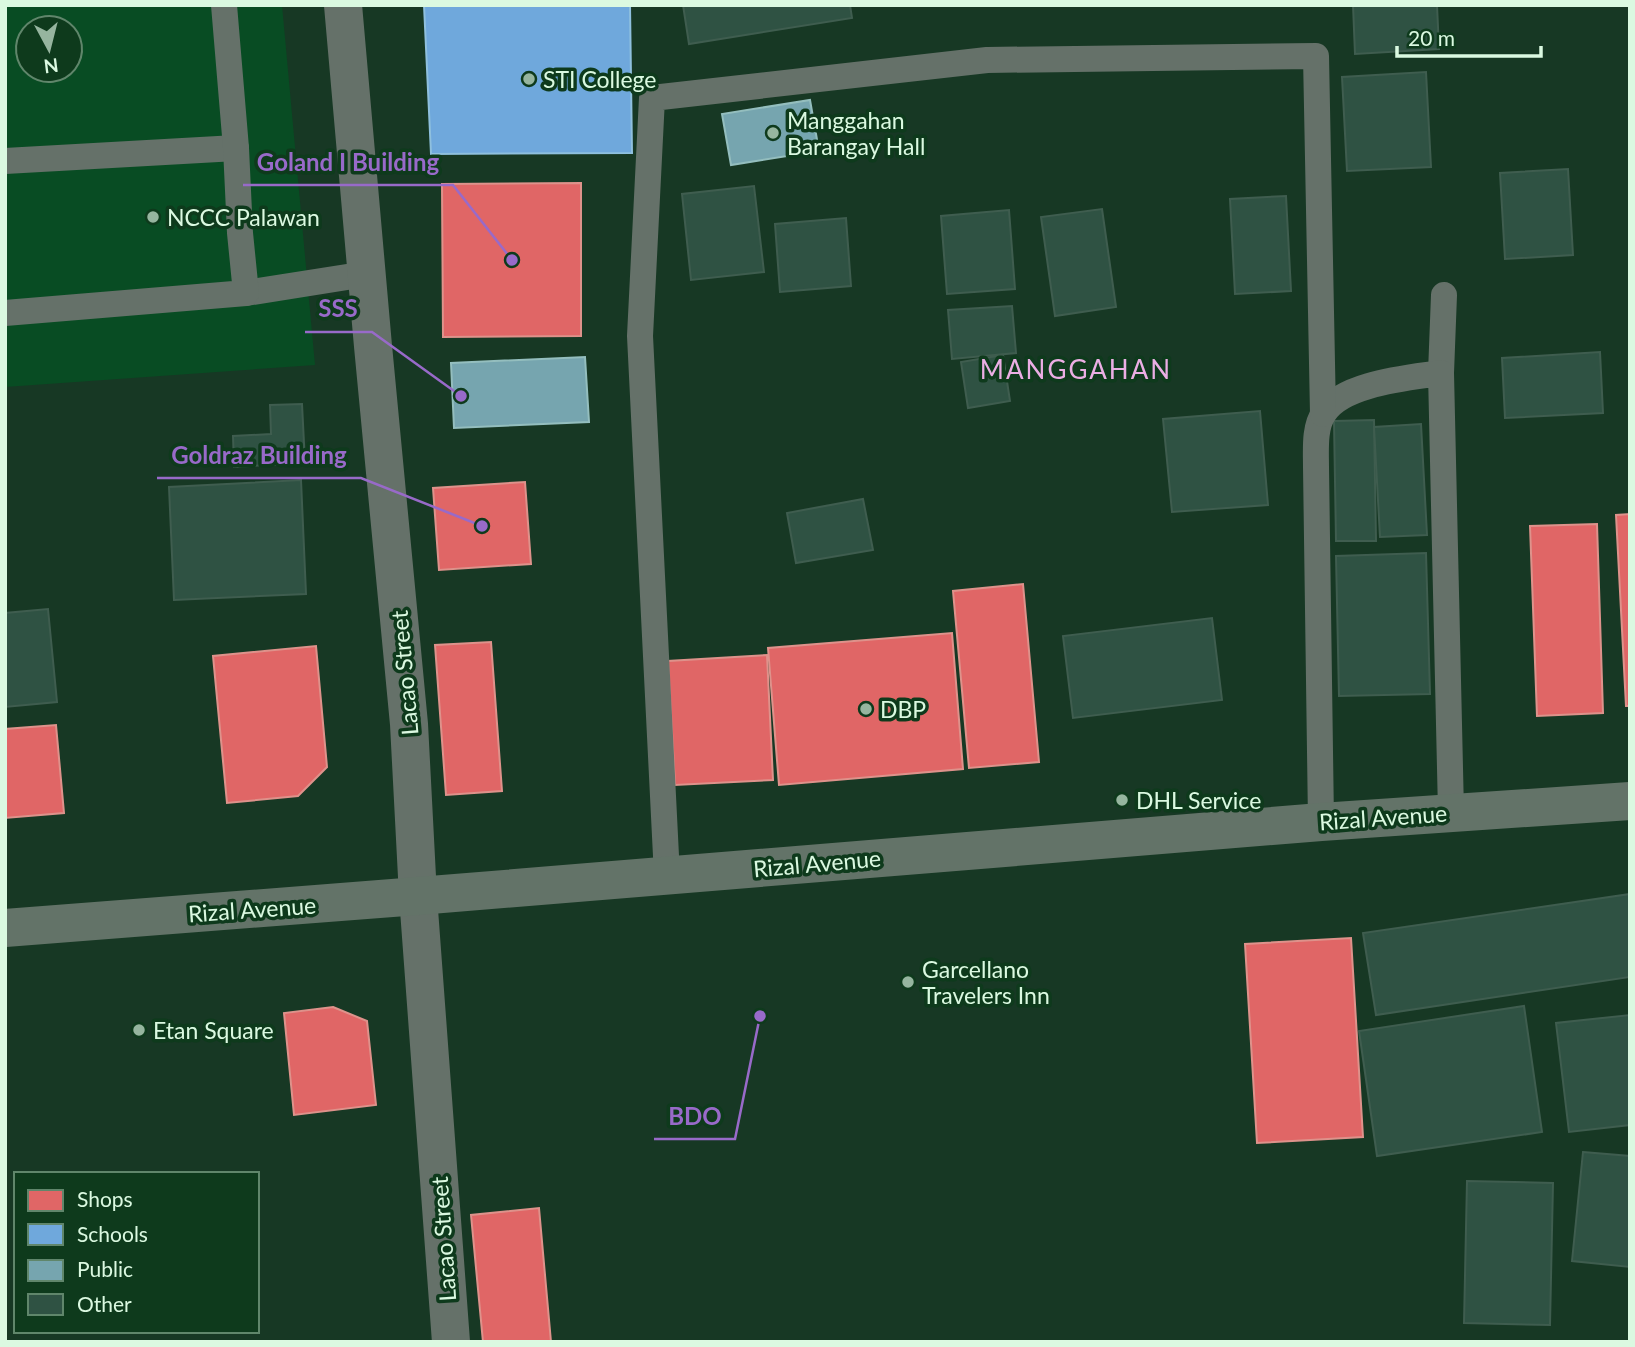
<svg xmlns="http://www.w3.org/2000/svg" width="1635" height="1347" font-family="Lato,sans-serif">
  <style>
    .built { fill: #084c23; fill-rule: evenodd }
    .shops { fill: #e06666; stroke: #de928b; stroke-width: 2 }
    .schools { fill: #6fa8dc; stroke: #8fc0de; stroke-width: 2 }
    .public { fill: #76a5af; stroke: #94bebe; stroke-width: 2 }
    .building { fill: #2f5243; stroke: #3f5d4f; stroke-width: 2 }
    .lines { fill: none; stroke-linecap: round; stroke-linejoin: round }
    .service { stroke: #657169; stroke-width: 26 }
    .minor { stroke: #657169; stroke-width: 38 }
    .secondary { stroke: #637368; stroke-width: 38 }
    .poi-dot { fill: #96b59f; stroke: #0e3a1c; stroke-width: 2.5 }
    .labels { text-anchor: middle; dominant-baseline: central; stroke-width: 7; stroke-linejoin: round; paint-order: stroke }
    .poi-label { font-size: 23px; fill: #dbf9e1; stroke: #0e3a1c; text-anchor: start }
    .street-label { font-size: 23px; fill: #dbf9e1; stroke: #0e3a1c }
    .quarter-label { font-size: 26px; letter-spacing: 2px; fill: #ebaee4; stroke: #0e3a1c }
    .leader { fill: none; stroke: #986ac9; stroke-width: 2.5 }
    .callout-dot { fill: #986ac9; stroke: #0e3a1c; stroke-width: 2.5 }
    .callout-label { font-size: 24px; text-anchor: middle; font-weight: bold; fill: #986ac9; stroke: #0e3a1c; stroke-width: 7; stroke-linejoin: round; paint-order: stroke }
  </style>
  <rect width="100%" height="100%" fill="#173824"/>
  <path class="built" d="M5,5H282L315,365L5,387ZM28,28H70V70H28Z"/>
  <g class="shops">
    <polygon points="581,183 581,336 443,337 442,184"/>
    <polygon points="525,482 531,564 439,570 433,488"/>
    <polygon points="1630,514 1630,706 1626,706 1616,515"/>
    <polygon points="1597,524 1603,713 1537,716 1530,526"/>
    <polygon points="1023,584 1039,762 969,768 953,591"/>
    <polygon points="952,633 963,769 779,785 768,648"/>
    <polygon points="491,642 502,791 446,795 435,645"/>
    <polygon points="316,646 327,767 298,796 227,803 213,656"/>
    <polygon points="767,655 773,780 675,785 668,661"/>
    <polygon points="56,725 64,813 5,818 5,729"/>
    <polygon points="1351,938 1363,1137 1257,1143 1245,944"/>
    <polygon points="333,1007 367,1021 376,1105 294,1115 284,1013"/>
    <polygon points="539,1208 551,1342 483,1342 471,1215"/>
  </g>
  <polygon class="schools" points="424,5 630,5 632,153 431,154"/>
  <g class="public">
    <polygon points="810,100 819,151 731,165 722,114"/>
    <polygon points="585,357 589,422 454,428 451,363"/>
  </g>
  <g class="building">
    <polygon points="683,5 850,5 852,18 689,44"/>
    <polygon points="1353,5 1437,5 1439,49 1355,54"/>
    <polygon points="1426,72 1431,167 1347,171 1342,77"/>
    <polygon points="1568,169 1573,255 1505,259 1500,173"/>
    <polygon points="754,186 764,272 691,280 682,194"/>
    <polygon points="1286,196 1291,291 1235,294 1230,199"/>
    <polygon points="1102,209 1116,307 1055,316 1041,217"/>
    <polygon points="1009,210 1015,289 947,294 941,216"/>
    <polygon points="846,218 851,286 780,292 775,224"/>
    <polygon points="1012,306 1016,353 952,359 948,310"/>
    <polygon points="1600,352 1603,413 1505,418 1502,358"/>
    <polygon points="1003,355 1010,401 968,408 961,362"/>
    <polygon points="302,404 305,463 234,467 233,436 271,434 270,405"/>
    <polygon points="1260,411 1268,505 1172,512 1163,419"/>
    <polygon points="1374,420 1376,541 1336,541 1334,421"/>
    <polygon points="1421,424 1427,535 1380,537 1374,427"/>
    <polygon points="301,480 306,594 174,600 169,487"/>
    <polygon points="863,499 873,550 796,563 787,513"/>
    <polygon points="1426,553 1430,694 1339,696 1336,556"/>
    <polygon points="48,609 57,702 5,707 5,613"/>
    <polygon points="1212,618 1222,700 1073,718 1063,636"/>
    <polygon points="1630,894 1630,977 1376,1015 1363,933"/>
    <polygon points="1524,1006 1542,1132 1377,1156 1359,1031"/>
    <polygon points="1630,1015 1630,1125 1569,1132 1556,1023"/>
    <polygon points="1583,1152 1630,1156 1630,1267 1572,1261"/>
    <polygon points="1467,1181 1553,1183 1550,1325 1464,1323"/>
  </g>
  <g class="lines">
    <g class="service">
      <polyline points="5,161 236,148"/>
      <polyline points="246,293 366,274"/>
      <polyline points="5,313 246,293 240,233 236,148 224,5"/>
      <polyline points="1441,373 1444,295"/>
      <path d="M1321,822L1316,467C1316,450 1314,427 1324,413C1343,383 1409,378 1441,373L1451,812"/>
      <polyline points="667,876 640,336 652,98 987,60 1316,56 1323,414"/>
    </g>
    <polyline class="minor" points="343,5 373,346 409,724 418,896 451,1342"/>
    <polyline class="secondary" points="5,928 418,896 1321,822 1630,801"/>
  </g>
  <g class="poi-dot">
    <circle cx="529" cy="79" r="7"/>
    <circle cx="773" cy="133" r="7"/>
    <circle cx="153" cy="217" r="7"/>
    <circle cx="866" cy="709" r="7"/>
    <circle cx="1122" cy="800" r="7"/>
    <circle cx="908" cy="982" r="7"/>
    <circle cx="139" cy="1030" r="7"/>
  </g>
  <g class="labels">
    <g class="poi-label">
      <text x="543" y="79">STI College</text>
      <text x="787" y="120">Manggahan<tspan x="787" dy="26">Barangay Hall</tspan></text>
      <text x="167" y="217">NCCC Palawan</text>
      <text x="880" y="709">DBP</text>
      <text x="1136" y="800">DHL Service</text>
      <text x="922" y="969">Garcellano<tspan x="922" dy="26">Travelers Inn</tspan></text>
      <text x="153" y="1030">Etan Square</text>
    </g>
    <g class="street-label">
      <text transform="translate(404 673) rotate(-95)">Lacao Street</text>
      <text transform="translate(1383 817) rotate(-4)">Rizal Avenue</text>
      <text transform="translate(817 863) rotate(-5)">Rizal Avenue</text>
      <text transform="translate(252 909) rotate(-4)">Rizal Avenue</text>
      <text transform="translate(443 1239) rotate(-94)">Lacao Street</text>
    </g>
    <g class="quarter-label">
      <text x="1076" y="369">MANGGAHAN</text>
    </g>
  </g>
  <path class="leader" d="M512 260L453 185H243M461 396L372 332H305M482 526L361 478H157M760 1016L735 1139H654"/>
  <g class="callout-dot">
    <circle cx="512" cy="260" r="7"/>
    <circle cx="461" cy="396" r="7"/>
    <circle cx="482" cy="526" r="7"/>
    <circle cx="760" cy="1016" r="7"/>
  </g>
  <g class="callout-label">
    <text x="348" y="171">Goland I Building</text>
    <text x="338" y="317">SSS</text>
    <text x="259" y="464">Goldraz Building</text>
    <text x="695" y="1125">BDO</text>
  </g>
  <rect width="1635" height="1347" fill="none" stroke="#dbf9e1" stroke-width="14"/>
  <rect x="14" y="1172" width="245" height="161" fill="#0e3a1c" stroke="#60866b" stroke-width="2"/>
  <rect x="28" y="1190" width="35" height="21" fill="#e06666" stroke="#60866b" stroke-width="2"/>
  <text x="77" y="1207" font-size="21" fill="#dbf9e1">Shops</text>
  <rect x="28" y="1224" width="35" height="21" fill="#6fa8dc" stroke="#60866b" stroke-width="2"/>
  <text x="77" y="1242" font-size="21" fill="#dbf9e1">Schools</text>
  <rect x="28" y="1260" width="35" height="21" fill="#76a5af" stroke="#60866b" stroke-width="2"/>
  <text x="77" y="1277" font-size="21" fill="#dbf9e1">Public</text>
  <rect x="28" y="1294" width="35" height="21" fill="#2f5243" stroke="#60866b" stroke-width="2"/>
  <text x="77" y="1312" font-size="21" fill="#dbf9e1">Other</text>
  <g transform="translate(49 49) rotate(173)"><circle r="33" fill="#0e3a1c" stroke="#60866b" stroke-width="2"/>
  <path d="M0-5L12 26L0 18L-12 26Z" fill="#96b59f"/>
  <text y="-10" font-size="19" font-weight="bold" text-anchor="middle" fill="#dbf9e1">N</text>
  </g>
  <path d="M1397 46v10h144v-10" fill="none" stroke="#dbf9e1" stroke-width="3.5"/>
  <text x="1408" y="46" font-size="21" fill="#dbf9e1" stroke="#0e3a1c" stroke-width="5" paint-order="stroke">20 m</text>
</svg>
